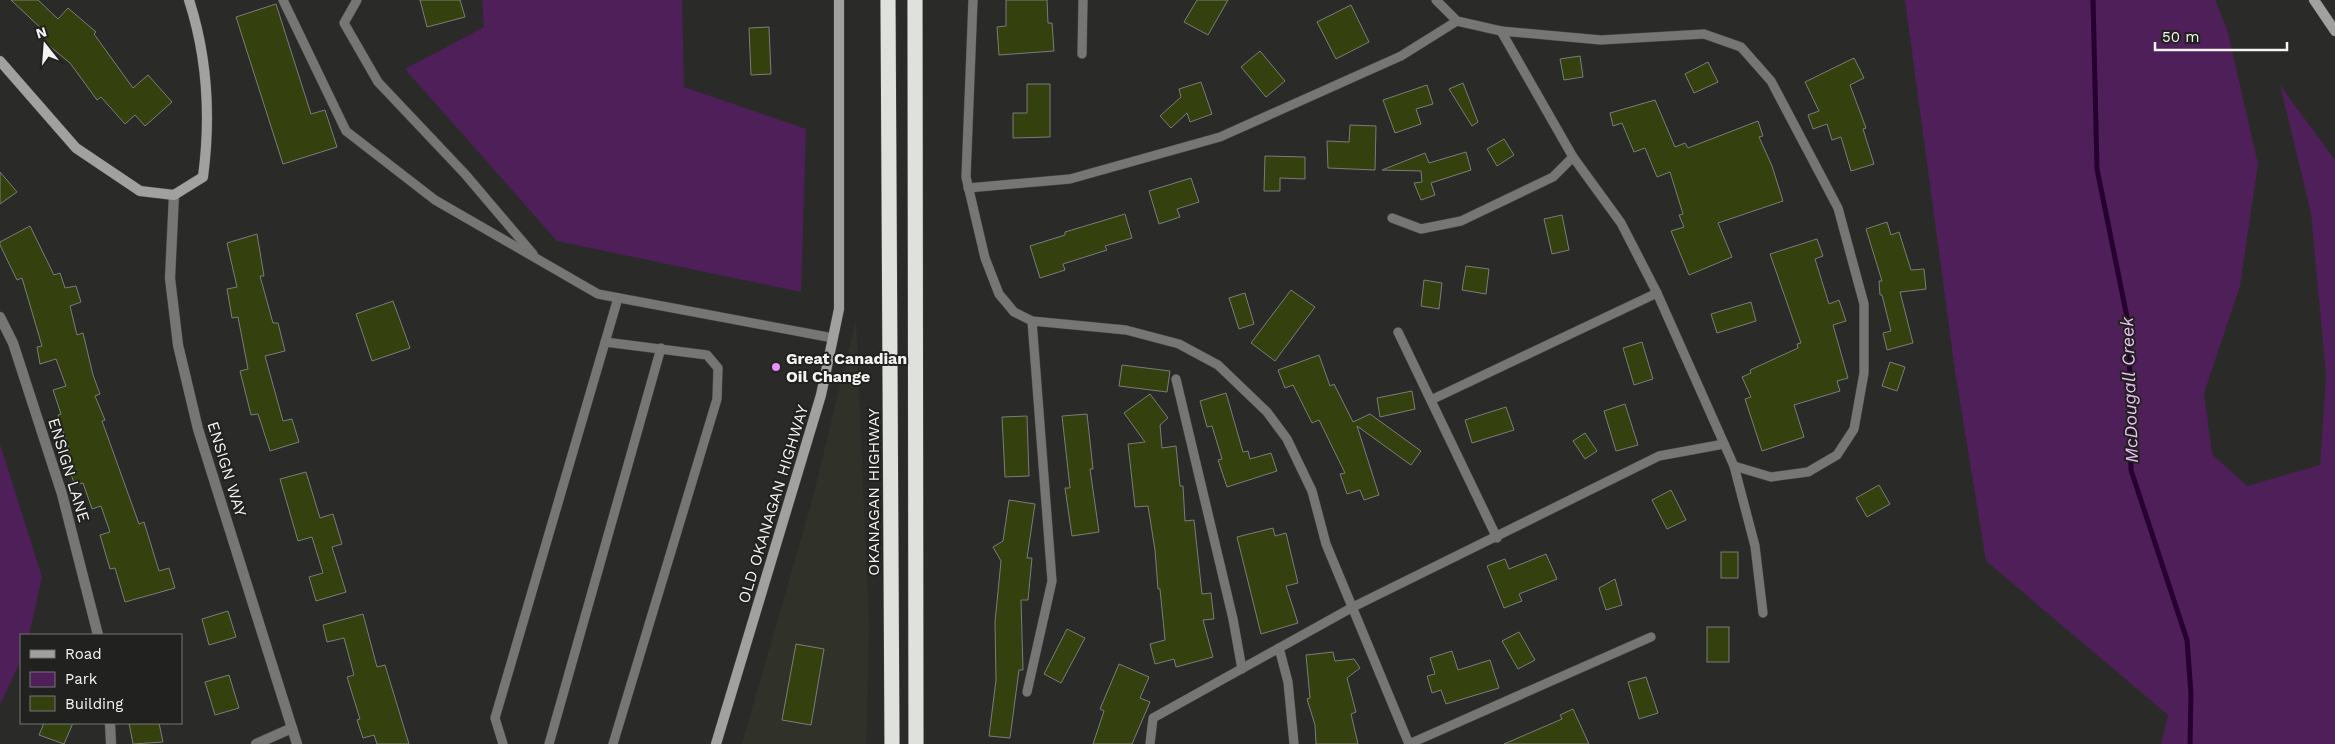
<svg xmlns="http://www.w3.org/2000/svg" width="2335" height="744" font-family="'Work Sans',sans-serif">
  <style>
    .built { fill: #30322a }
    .green { fill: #4e1f58 }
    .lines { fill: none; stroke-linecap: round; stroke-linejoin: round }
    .stream { stroke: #26002e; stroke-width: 5 }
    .building { fill: #35400f; stroke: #7b7c79 }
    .lane-casing { stroke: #464745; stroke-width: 10 }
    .street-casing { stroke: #464745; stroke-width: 11 }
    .secondary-casing { stroke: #464745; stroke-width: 11 }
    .highway-casing { stroke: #464745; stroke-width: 16 }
    .lane { stroke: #767675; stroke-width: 9 }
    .street { stroke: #767675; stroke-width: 10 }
    .secondary { stroke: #a1a19f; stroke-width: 10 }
    .highway { stroke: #dfe1dd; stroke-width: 15 }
    .poi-dot { fill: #ea8dfd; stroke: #21221f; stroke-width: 2 }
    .labels { text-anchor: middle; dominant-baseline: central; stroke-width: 4; stroke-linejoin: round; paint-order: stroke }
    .poi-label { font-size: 16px; font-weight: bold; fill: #f4f4f2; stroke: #21221f; text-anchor: start }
    .street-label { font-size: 16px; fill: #f4f4f2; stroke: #21221f }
    .water-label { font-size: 18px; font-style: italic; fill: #edbff7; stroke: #21221f }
  </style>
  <rect width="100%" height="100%" fill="#2a2b29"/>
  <polygon class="built" points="856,320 869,626 866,744 742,744 812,501"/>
  <g class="green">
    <polygon points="482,0 682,0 684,87 806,129 801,292 557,241 405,69 484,27"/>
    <polygon points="1905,0 2215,0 2227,29 2258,164 2240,286 2204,393 2212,454 2247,486 2320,465 2326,375 2311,213 2280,85 2335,160 2335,744 2161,744 2168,715 1986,561 1955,371"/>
    <polygon points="0,444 42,577 29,635 21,635 21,660 0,705"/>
  </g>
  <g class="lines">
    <polyline class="stream" points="2093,0 2097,169 2129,327 2131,470 2187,640 2191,694 2190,744"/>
  </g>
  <g class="building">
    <polygon points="11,0 38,0 58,19 68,8 96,32 94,34 133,88 148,75 172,102 145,126 135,115 125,124 101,97 97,100 70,63 41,39 46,33"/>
    <polygon points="420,0 460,0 465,17 427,27"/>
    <polygon points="1006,0 1047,0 1048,23 1052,23 1054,51 999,55 997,27 1006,26"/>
    <polygon points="1197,0 1228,0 1208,35 1184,22"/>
    <polygon points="276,4 311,114 325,110 337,147 283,164 236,17"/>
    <polygon points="1351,5 1369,42 1336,59 1317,22"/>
    <polygon points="769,27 771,74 751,75 749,28"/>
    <polygon points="1260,51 1285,81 1266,97 1241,67"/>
    <polygon points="1580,56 1583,77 1564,80 1560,59"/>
    <polygon points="1854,58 1864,78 1850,85 1866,128 1863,129 1874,164 1851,171 1841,137 1832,140 1827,124 1813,129 1808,115 1819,111 1805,82"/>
    <polygon points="1708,62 1718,82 1694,93 1685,74"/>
    <polygon points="1201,82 1212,114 1190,122 1187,113 1171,128 1160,116 1181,97 1179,89"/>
    <polygon points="1463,83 1478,122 1472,126 1449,89"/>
    <polygon points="1027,84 1050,84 1050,137 1013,138 1013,113 1027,113"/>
    <polygon points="1427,85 1433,104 1416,109 1421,124 1395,133 1383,100"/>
    <polygon points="1655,100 1675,147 1685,143 1688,148 1758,121 1763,136 1759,137 1772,166 1783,201 1718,223 1732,257 1689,275 1671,231 1684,227 1679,215 1683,214 1670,172 1657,177 1645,148 1634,152 1622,123 1613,126 1610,113"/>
    <polygon points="1350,125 1376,126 1375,170 1328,168 1327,141 1349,142"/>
    <polygon points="1504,139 1514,155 1497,166 1487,149"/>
    <polygon points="1466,152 1471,170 1431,183 1435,195 1421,200 1414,183 1422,182 1421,171 1382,170 1425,153 1429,163"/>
    <polygon points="1265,156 1305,157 1305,179 1280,178 1280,191 1264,191"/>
    <polygon points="0,172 17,192 0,204"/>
    <polygon points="1191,178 1199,202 1177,209 1180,217 1159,224 1149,191"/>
    <polygon points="1125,214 1132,238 1105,246 1107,250 1063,264 1065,270 1040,278 1030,246 1065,235 1065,232"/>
    <polygon points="1562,215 1569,250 1552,254 1544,219"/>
    <polygon points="1887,222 1891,235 1899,232 1911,270 1924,269 1926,289 1900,292 1913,343 1887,350 1883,333 1891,331 1882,295 1880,295 1879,281 1882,281 1866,229"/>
    <polygon points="30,226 54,275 60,273 65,288 76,286 81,302 70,306 77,335 83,333 93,375 100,394 95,396 105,420 102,421 139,524 144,522 159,571 169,568 175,588 125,602 115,568 110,569 100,535 110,532 101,506 92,509 83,483 75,485 63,454 70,452 58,415 61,414 53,390 66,386 56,359 40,364 37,347 42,346 22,278 17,280 0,245 0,242"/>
    <polygon points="257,234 264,276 260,276 273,323 278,323 285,351 265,356 283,421 292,419 299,442 270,451 258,414 251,415 240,371 248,369 238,317 232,318 227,289 237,287 227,243"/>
    <polygon points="1817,239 1823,256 1815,259 1829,304 1839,300 1846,321 1833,325 1848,378 1837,381 1840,391 1794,405 1804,437 1762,451 1745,399 1751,397 1742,377 1751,373 1750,370 1798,348 1797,344 1801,343 1770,254"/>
    <polygon points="1466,266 1489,269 1486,294 1462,290"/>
    <polygon points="1424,280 1442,283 1439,309 1421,306"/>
    <polygon points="1291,290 1315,307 1275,361 1251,343"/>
    <polygon points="1245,293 1254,324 1239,329 1229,298"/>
    <polygon points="393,301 410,348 372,361 356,314"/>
    <polygon points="1751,302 1756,321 1717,333 1711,314"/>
    <polygon points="1642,342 1653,379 1634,385 1623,348"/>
    <polygon points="1319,355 1330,386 1334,384 1353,422 1370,414 1421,451 1411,465 1357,426 1379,495 1364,500 1360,490 1347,494 1340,474 1345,473 1319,420 1312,423 1293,385 1285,388 1278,370"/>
    <polygon points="1890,362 1905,367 1897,391 1882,386"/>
    <polygon points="1122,365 1170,371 1167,392 1119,386"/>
    <polygon points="1412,391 1415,409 1380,417 1377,398"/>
    <polygon points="1226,393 1243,452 1248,451 1250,459 1271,453 1277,471 1227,487 1218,460 1222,459 1212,426 1207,427 1200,401"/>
    <polygon points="1150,394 1168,418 1160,425 1162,448 1176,446 1180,486 1183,486 1185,521 1194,520 1202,594 1211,593 1214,619 1203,620 1213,657 1176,667 1174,659 1155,664 1150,644 1165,640 1160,589 1158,589 1155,550 1148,506 1135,507 1128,444 1145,442 1124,413"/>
    <polygon points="1625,404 1638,445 1616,451 1604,411"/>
    <polygon points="1506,407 1514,430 1472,443 1465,420"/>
    <polygon points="1087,414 1093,469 1090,469 1099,532 1072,536 1065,488 1070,488 1062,416"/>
    <polygon points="1027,416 1029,476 1005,477 1002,417"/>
    <polygon points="1585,433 1597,451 1585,459 1573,441"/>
    <polygon points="306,472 320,518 333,514 342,544 332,547 346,592 316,601 309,577 323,573 312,537 298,541 280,479"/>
    <polygon points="1879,485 1890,504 1867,517 1856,498"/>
    <polygon points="1671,490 1686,520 1667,529 1652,500"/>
    <polygon points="1009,500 1035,504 1027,558 1032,558 1028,600 1021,600 1023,670 1019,670 1010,738 989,736 996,680 995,622 1001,561 993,547 1003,541"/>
    <polygon points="1273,528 1275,536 1286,533 1298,583 1286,586 1298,623 1261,634 1237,537"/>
    <rect x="1721" y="552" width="17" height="26"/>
    <polygon points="1546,554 1557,579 1519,594 1522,601 1504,608 1487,566 1505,559 1509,569"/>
    <polygon points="1615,579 1622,605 1606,610 1599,588"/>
    <polygon points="228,611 236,637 209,645 202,619"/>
    <polygon points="363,614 377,667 385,665 409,744 377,744 374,735 363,738 357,720 360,719 347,677 354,675 344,638 327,642 323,625"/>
    <rect x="1707" y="627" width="22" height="35"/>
    <polygon points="1067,629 1085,638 1061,683 1044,674"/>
    <polygon points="1519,632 1535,660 1518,669 1502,641"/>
    <polygon points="796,644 824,649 811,725 782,720"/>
    <polygon points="1452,651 1458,670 1490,660 1499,688 1446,704 1441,690 1432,693 1427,676 1435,674 1430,658"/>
    <polygon points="1333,652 1335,661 1354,659 1360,668 1347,678 1356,712 1351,714 1358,744 1316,744 1315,725 1307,699 1310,698 1306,655"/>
    <polygon points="1119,664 1149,677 1140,698 1150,702 1132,744 1093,744 1104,711 1100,709"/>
    <polygon points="229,675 239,708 215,715 205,682"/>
    <polygon points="1646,677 1658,713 1639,719 1628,682"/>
    <polygon points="1573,709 1589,744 1504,744 1562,719 1560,715"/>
    <polygon points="44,723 73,723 64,744 39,735"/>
    <polygon points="129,723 159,723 163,742 133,744"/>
  </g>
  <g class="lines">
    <g class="lane-casing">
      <g id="lane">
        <polyline points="283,0 346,131 435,200 598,294 833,338"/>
        <polyline points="357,0 344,23 378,82 465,174 533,254"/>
        <polyline points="973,0 966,177 985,258 999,294 1014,312 1032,321 1126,330 1179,344 1218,365 1267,412 1287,439 1312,491 1326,544 1409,744"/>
        <polyline points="1436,0 1457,21 1501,31 1573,157 1621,223 1657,293 1734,466 1755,546 1763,613"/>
        <polyline points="1501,31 1601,40 1704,34 1741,47 1771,81 1838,208 1864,304 1864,373 1854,429 1837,455 1808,472 1771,477 1734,466"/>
        <polyline points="1082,54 1083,0"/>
        <polyline points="968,188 1070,179 1220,137 1401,56 1457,21"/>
        <polyline points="1392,218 1421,229 1461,221 1553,177 1573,157"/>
        <polyline points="1398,332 1497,538"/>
        <polyline points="605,342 707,355 718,368 717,399 613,744"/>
        <polyline points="1176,379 1233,619 1242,669"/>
        <polyline points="1431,400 1657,293"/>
        <polyline points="1279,648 1288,682 1294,744"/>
        <polyline points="1027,692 1052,581 1032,321"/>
        <polyline points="503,744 495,718 618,298"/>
        <polyline points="549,744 661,348"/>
        <polyline points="1150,744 1153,718 1353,607 1659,456 1724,444"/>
        <polyline points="1409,744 1651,637"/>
      </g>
    </g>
    <g class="street-casing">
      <g id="street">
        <polyline points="174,195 170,278 178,345 198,429 297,744"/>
        <polyline points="0,317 13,343 62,494 98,635"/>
        <polyline points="110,723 111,744"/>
        <polyline points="256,744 292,728"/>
      </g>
    </g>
    <g class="secondary-casing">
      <g id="secondary">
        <polyline points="2314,0 2335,31"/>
        <path d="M0,61L76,148L140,191L174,195L203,177C211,116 208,59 189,0"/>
        <polyline points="716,744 821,395 839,309 839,0"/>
      </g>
    </g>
    <g class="highway-casing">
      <g id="highway">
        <polyline points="888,0 892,744"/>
        <polyline points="915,0 916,744"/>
      </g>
    </g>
    <use href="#lane" class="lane"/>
    <use href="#street" class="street"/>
    <use href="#secondary" class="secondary"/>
    <use href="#highway" class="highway"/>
  </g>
  <circle class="poi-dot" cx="776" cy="367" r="5"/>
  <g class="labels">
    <g class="poi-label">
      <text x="786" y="358">Great Canadian<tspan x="786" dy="18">Oil Change</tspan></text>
    </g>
    <g class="street-label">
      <text transform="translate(227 469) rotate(73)">ENSIGN WAY</text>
      <text transform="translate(69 470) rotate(73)">ENSIGN LANE</text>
      <text transform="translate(873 492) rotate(-90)">OKANAGAN HIGHWAY</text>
      <text transform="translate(773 504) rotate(-73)">OLD OKANAGAN HIGHWAY</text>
    </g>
    <g class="water-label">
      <text transform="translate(2129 390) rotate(-92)">McDougall Creek</text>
    </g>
  </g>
  <rect x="20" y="634" width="162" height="90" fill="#21221f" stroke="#757673"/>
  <rect x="30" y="650" width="25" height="8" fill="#a1a19f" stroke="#757673"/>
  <text x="65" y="659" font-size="15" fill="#f4f4f2">Road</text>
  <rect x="30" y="672" width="25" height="15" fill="#4e1f58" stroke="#757673"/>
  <text x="65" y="684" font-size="15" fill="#f4f4f2">Park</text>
  <rect x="30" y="696" width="25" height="15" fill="#35400f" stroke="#757673"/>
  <text x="65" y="709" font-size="15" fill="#f4f4f2">Building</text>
  <g transform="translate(45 45) rotate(343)" stroke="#21221f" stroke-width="4" paint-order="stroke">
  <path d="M0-4L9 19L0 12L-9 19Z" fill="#f4f4f2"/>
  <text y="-8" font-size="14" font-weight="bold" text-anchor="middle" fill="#f4f4f2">N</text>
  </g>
  <path d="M2155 42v8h132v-8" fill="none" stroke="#f4f4f2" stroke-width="2.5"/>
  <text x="2162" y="42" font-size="15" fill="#f4f4f2" stroke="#21221f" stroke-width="4" paint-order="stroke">50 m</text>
</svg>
